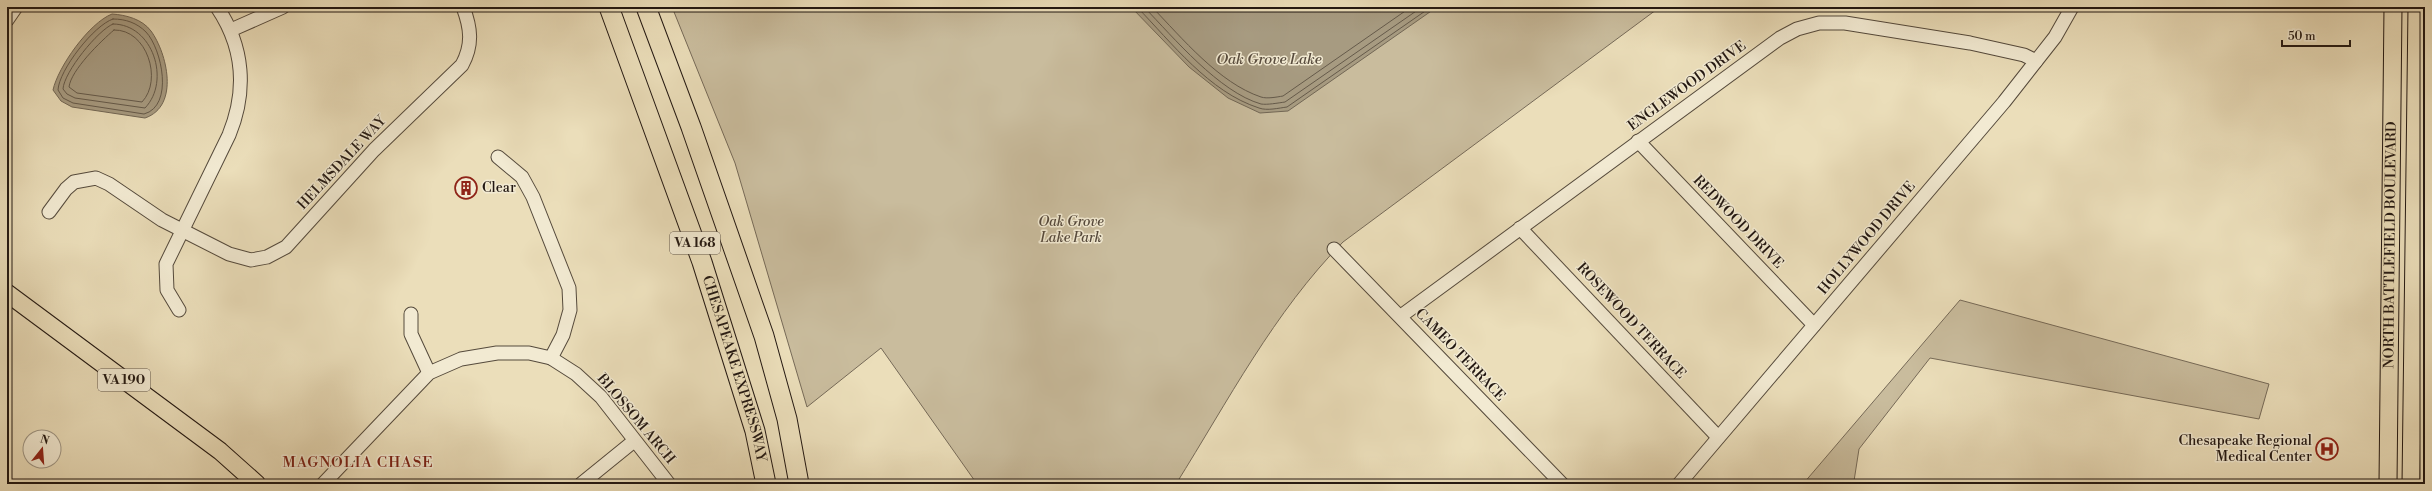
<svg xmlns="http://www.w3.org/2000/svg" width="2432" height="491" font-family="'Libre Bodoni',serif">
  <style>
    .green { fill: #c9bc9d; stroke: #766a58 }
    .water { fill: #a79b81; stroke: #726755 }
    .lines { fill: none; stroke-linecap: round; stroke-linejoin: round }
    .shore { stroke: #655a4a; stroke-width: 1 }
    .minor-casing { stroke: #554a3c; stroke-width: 15 }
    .major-casing { stroke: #231812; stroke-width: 19 }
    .highway-casing { stroke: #231812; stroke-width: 21 }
    .minor { stroke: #f2ead2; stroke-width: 13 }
    .major { stroke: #ebdeba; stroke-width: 17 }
    .highway { stroke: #ebdeba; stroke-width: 19 }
    .labels { text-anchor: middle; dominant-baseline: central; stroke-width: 3; stroke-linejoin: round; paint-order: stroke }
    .shield { fill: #f2ead2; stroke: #61574c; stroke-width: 1 }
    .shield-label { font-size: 13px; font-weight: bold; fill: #231812 }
    .street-label { font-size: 14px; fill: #231812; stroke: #f2ead2 }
    .poi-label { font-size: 14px; fill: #231812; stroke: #f2ead2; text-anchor: start }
    .park-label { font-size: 14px; font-style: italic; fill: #55493c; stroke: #f2ead2 }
    .water-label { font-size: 15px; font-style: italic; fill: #584c3e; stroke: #f2ead2 }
    .neighbourhood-label { font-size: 15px; letter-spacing: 1px; fill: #7a1f14; stroke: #f2ead2 }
  </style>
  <rect width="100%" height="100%" fill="#ebdeba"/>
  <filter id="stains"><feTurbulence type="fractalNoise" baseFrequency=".005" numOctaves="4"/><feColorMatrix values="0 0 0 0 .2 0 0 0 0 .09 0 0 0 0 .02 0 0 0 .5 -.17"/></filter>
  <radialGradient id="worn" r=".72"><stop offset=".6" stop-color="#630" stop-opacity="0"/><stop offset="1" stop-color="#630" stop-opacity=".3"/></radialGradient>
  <g class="green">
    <path d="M672,7H1660L1343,242C1274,312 1228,401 1176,484H977L881,348L807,407L735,163Z"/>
    <polygon points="1960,300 2269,384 2259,419 1930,358 1859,449 1854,481 1857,484 1803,484"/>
  </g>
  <g class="water">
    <polygon points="1131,7 1437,7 1288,111 1260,113 1228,98 1189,67"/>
    <path d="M112,14C126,15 142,19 151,31C167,53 180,106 145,118L72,107L61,101L53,90C58,67 89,23 112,14Z"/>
  </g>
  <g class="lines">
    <g class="shore">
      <path d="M1137,7C1172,43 1209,92 1259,108C1267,111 1279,108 1287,107L1431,7"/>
      <path d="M1144,7C1174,38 1219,92 1261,104C1267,105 1278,103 1285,102L1422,7"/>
      <path d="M1152,7C1182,38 1219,83 1261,97C1267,99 1277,97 1283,96L1411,7"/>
      <path d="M113,19C126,19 137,23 146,32C162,49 174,106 144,114L73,103L63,98L58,90C59,70 94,25 113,19Z"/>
      <path d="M113,24C153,24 171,81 145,108L75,98L67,94L63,89C64,72 98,30 113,24Z"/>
      <path d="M114,30C147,29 163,80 142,102L77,93L69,87C71,70 101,41 114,30Z"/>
    </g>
    <g class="minor-casing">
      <g id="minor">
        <polyline points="7,20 16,7"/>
        <polyline points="231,30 283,7"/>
        <polyline points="1638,141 1814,325"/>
        <polyline points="498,157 522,177 533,197 569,288 570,310 563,335 551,358"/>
        <path d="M49,212L66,189L74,182L96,178L109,184L162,220L229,254L251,260L267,257L286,247L374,150L462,65C473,45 471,28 463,7"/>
        <polyline points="1520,228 1718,437"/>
        <polyline points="1334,249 1562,484"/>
        <path d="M179,310L167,290L166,264L229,135C247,91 244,47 217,7"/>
        <polyline points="411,314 411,334 429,373"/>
        <polyline points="1401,316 1780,38 1797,29 1819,23 1845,23 1970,43 2024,55 2036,61"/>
        <polyline points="323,484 429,373 461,359 497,353 529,353 551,358 576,374 601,397 669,484"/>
        <polyline points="581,484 634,441"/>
        <polyline points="1679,484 2004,102 2055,37 2072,7"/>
      </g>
    </g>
    <g class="major-casing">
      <g id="major">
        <polyline points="7,293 220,451 257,484"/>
        <path id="s1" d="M2388,484L2393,7"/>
        <polyline points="2411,484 2417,7"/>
      </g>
    </g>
    <g class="highway-casing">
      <g id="highway">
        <path id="s2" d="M609,7L702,262L755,431L766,484"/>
        <polyline points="646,7 691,127 764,336 787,419 799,484"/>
      </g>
    </g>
    <use href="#minor" class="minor"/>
    <use href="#major" class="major"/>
    <use href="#highway" class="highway"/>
  </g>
  <defs>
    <g id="building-ring" transform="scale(1.15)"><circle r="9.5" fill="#f2ead2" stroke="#8f2418" stroke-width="1.5"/><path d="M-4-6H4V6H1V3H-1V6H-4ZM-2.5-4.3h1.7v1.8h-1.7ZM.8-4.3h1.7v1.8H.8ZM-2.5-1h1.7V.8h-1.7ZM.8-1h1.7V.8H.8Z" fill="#8f2418"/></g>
    <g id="hospital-ring" transform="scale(1.15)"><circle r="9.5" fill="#f2ead2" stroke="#8f2418" stroke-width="1.5"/><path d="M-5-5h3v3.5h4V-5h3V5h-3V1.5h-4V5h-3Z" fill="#8f2418"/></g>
  </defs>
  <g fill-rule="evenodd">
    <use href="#building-ring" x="466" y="188"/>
    <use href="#hospital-ring" x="2327" y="449"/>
  </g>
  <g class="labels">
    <g class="shield">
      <rect x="670" y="232" width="50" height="22" rx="3"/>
      <rect x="98" y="369" width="52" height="22" rx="3"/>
    </g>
    <g class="shield-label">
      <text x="695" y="243">VA 168</text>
      <text x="124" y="380">VA 190</text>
    </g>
    <g class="street-label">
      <text transform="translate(1687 86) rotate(-36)">ENGLEWOOD DRIVE</text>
      <text transform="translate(342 163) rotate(-47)">HELMSDALE WAY</text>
      <text transform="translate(1738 222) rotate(46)">REDWOOD DRIVE</text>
      <text transform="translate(1867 238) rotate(-50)">HOLLYWOOD DRIVE</text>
      <text stroke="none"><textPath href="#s1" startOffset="239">NORTH BATTLEFIELD BOULEVARD</textPath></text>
      <text transform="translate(1631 321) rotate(47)">ROSEWOOD TERRACE</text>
      <text transform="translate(1460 355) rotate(46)">CAMEO TERRACE</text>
      <text stroke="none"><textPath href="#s2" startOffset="383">CHESAPEAKE EXPRESSWAY</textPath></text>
      <text transform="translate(636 419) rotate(50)">BLOSSOM ARCH</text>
    </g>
    <g class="poi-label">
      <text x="482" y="188">Clear</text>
      <text x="2312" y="441" text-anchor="end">Chesapeake Regional<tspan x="2312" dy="16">Medical Center</tspan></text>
    </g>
    <g class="park-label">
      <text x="1071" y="222">Oak Grove<tspan x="1071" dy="16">Lake Park</tspan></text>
    </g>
    <g class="water-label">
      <text x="1269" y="59">Oak Grove Lake</text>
    </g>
    <g class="neighbourhood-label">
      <text x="358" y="462">MAGNOLIA CHASE</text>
    </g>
  </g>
  <rect width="2432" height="491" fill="none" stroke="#ebdeba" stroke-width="24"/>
  <rect x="8" y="8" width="2416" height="475" fill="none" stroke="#231812" stroke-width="2"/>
  <rect x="12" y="12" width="2408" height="467" fill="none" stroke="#231812"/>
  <g transform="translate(42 449) rotate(17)"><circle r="19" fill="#f2ead2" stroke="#9f9685"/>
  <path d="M0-3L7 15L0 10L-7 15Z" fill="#8f2418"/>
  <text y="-6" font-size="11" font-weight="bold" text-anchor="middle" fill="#231812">N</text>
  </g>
  <path d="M2282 40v6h68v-6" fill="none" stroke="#231812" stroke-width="2"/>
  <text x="2288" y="40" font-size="12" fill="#231812" stroke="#f2ead2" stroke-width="3" paint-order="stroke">50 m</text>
  <rect width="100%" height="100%" filter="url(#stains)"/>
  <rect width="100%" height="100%" fill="url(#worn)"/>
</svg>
